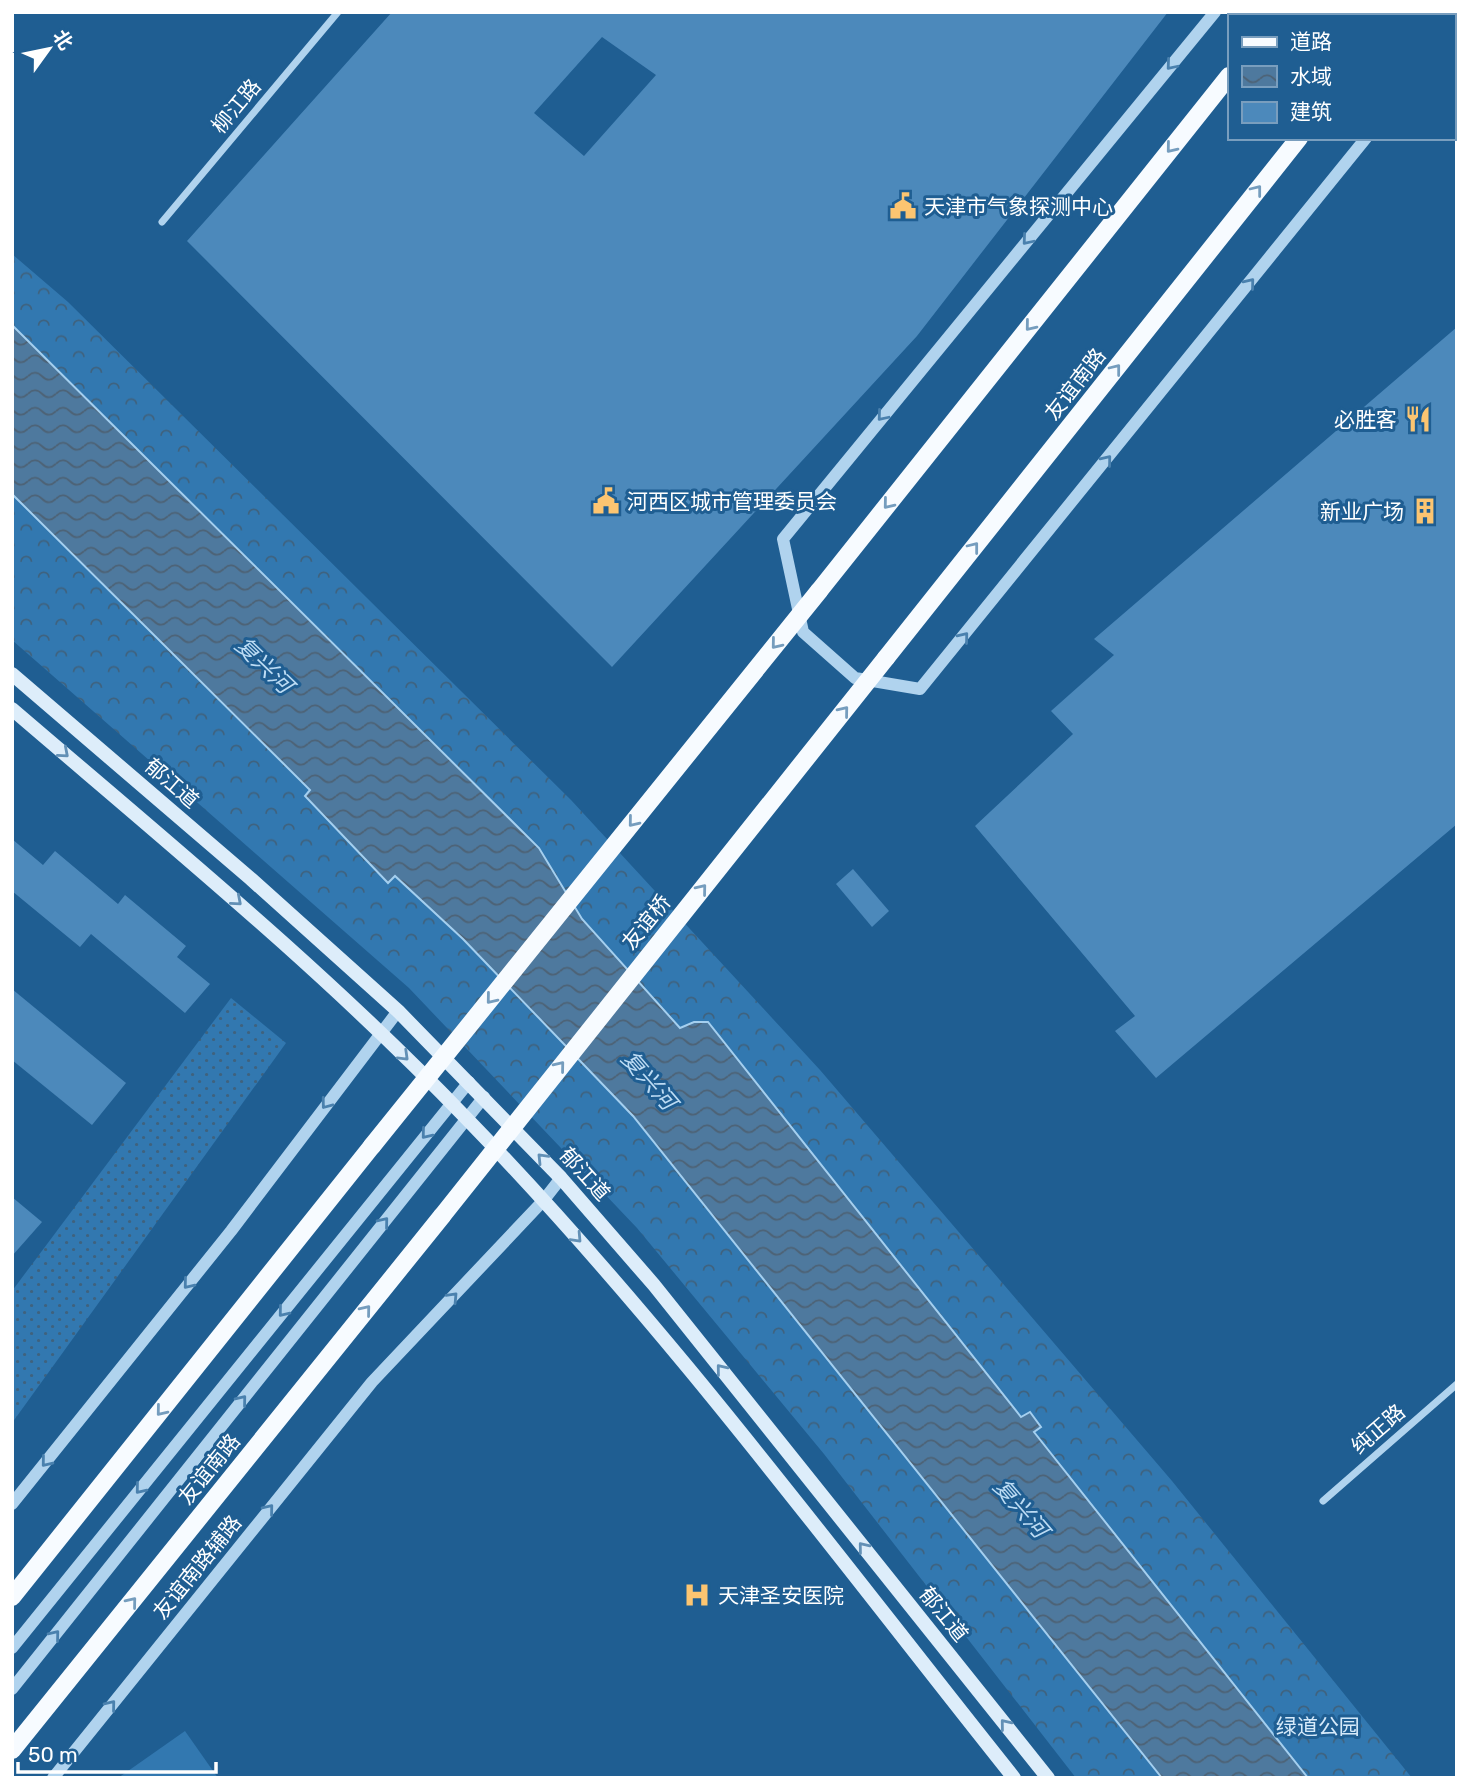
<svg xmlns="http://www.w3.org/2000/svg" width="1469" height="1790" font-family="Rubik,'Noto Sans SC',sans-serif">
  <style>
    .grass { fill: url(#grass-dots) }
    .forest { fill: url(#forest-crowns) }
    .pitch { fill: #3278b0 }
    .water { fill: url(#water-waves); stroke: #a4cfef; stroke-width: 2 }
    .building { fill: #4c89bb; fill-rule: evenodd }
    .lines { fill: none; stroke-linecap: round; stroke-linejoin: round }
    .minor { stroke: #b0d3ee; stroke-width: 7 }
    .tertiary { stroke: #b0d3ee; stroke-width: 12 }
    .secondary { stroke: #ddedfa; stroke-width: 14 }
    .primary { stroke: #f7fbff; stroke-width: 18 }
    .primary-bridge { stroke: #f7fbff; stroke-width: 18 }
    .oneway { stroke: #4a81ae }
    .oneway2 { stroke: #759dbe }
    .oneway3 { stroke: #6290b6 }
    .labels { text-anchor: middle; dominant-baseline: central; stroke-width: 6; stroke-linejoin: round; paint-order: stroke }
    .street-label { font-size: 21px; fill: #fff; stroke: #1f5e92 }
    .poi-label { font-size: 21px; fill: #fff; stroke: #1f5e92; text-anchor: start }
    .park-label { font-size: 21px; fill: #d6eafa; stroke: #1f5e92 }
    .water-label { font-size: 23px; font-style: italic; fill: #bddcf4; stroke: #1f5e92 }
  </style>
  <defs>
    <pattern id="grass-dots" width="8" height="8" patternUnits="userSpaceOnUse" patternTransform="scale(1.75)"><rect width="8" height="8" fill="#3278b0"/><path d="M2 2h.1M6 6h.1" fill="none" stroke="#3f627e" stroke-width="1.8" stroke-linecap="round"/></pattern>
    <pattern id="forest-crowns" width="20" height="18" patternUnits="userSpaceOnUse" patternTransform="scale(1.75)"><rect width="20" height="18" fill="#3278b0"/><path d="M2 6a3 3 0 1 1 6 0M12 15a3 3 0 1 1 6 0" fill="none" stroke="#3f627e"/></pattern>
    <pattern id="water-waves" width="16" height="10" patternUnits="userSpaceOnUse" patternTransform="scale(1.75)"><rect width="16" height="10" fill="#4e799e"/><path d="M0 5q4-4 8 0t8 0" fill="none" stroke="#4d6275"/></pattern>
  </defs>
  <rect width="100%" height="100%" fill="#1f5e92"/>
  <polygon class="grass" points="231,998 286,1043 12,1423 12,1291"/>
  <g class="forest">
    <polygon points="12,254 68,302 571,800 820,1070 1172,1481 1412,1778 1308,1778 1033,1432 1029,1412 1021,1417 694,1022 680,1029 582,919 539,848 12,324"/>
    <polygon points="12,494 311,790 305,796 388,882 395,876 463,939 633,1116 1162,1778 1076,1778 824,1454 637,1228 409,988 12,640"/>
  </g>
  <polygon class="pitch" points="185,1731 218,1778 118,1778"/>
  <polygon class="water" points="12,325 539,848 582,919 680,1028 694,1022 708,1022 1021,1417 1030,1412 1041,1427 1034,1432 1308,1778 1162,1778 633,1116 463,939 395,876 388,883 305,796 310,790 12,494"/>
  <g class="building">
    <path d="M392,12H1168L917,336L612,667L187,241ZM602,37L656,75L584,156L534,113Z"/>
    <polygon points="1457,327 1457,824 1156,1078 1115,1031 1135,1016 975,826 1073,734 1051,711 1114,655 1094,639"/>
    <polygon points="12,839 43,865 55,851 118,904 125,895 186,946 177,957 210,984 185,1013 91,934 80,947 12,891"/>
    <polygon points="853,869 889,911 872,927 836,884"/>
    <polygon points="12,989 126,1083 92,1125 12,1060"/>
    <polygon points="12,1197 42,1222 12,1256"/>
  </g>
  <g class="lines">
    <g class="minor">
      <polyline points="162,222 338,12"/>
      <polyline points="1323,1501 1457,1384"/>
    </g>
    <g class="tertiary">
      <polyline points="1215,12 783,539 803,632 855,678 920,689 1366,138"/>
      <polyline points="1453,31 1457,27"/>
      <polyline points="12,1504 231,1231 398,1011"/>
      <polyline points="12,1648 469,1082"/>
      <polyline points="12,1689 484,1097"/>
      <polyline points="53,1778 372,1382 543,1201 561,1178"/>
    </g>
    <g class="secondary">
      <polyline points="12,674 251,879 398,1011 561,1178 654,1285 1048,1778"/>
      <path d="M12,709C167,842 326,972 467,1119C666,1324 836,1555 1014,1778"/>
    </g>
    <g class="primary">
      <polyline points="1277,16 1280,12"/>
      <polyline points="1396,16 1399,12"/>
      <polyline points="819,591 1229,76"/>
      <polyline points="886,658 1299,138"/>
      <polyline points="12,1597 372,1146"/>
      <polyline points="12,1750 442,1216"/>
    </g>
    <g class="primary-bridge">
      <polyline points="372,1146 819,591"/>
      <polyline points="442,1216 886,658"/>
    </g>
  </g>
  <defs><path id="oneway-chevron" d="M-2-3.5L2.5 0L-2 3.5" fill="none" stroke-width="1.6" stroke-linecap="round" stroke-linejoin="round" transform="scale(1.75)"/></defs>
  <g class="oneway">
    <use href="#oneway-chevron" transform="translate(1171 65) rotate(130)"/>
    <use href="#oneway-chevron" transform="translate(1027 240) rotate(130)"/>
    <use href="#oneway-chevron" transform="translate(1250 283) rotate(-51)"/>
    <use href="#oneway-chevron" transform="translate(882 416) rotate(130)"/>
    <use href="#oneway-chevron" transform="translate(1107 460) rotate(-51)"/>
    <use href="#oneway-chevron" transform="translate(964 637) rotate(-51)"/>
    <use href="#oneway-chevron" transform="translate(326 1104) rotate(127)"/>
    <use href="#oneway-chevron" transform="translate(426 1134) rotate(129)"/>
    <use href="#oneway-chevron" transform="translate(384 1222) rotate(-51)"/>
    <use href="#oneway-chevron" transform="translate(188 1284) rotate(129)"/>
    <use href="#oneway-chevron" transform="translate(453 1297) rotate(-47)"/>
    <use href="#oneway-chevron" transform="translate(283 1312) rotate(129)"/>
    <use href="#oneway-chevron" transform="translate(242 1400) rotate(-51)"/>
    <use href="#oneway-chevron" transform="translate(46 1462) rotate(129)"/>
    <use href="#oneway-chevron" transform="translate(140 1489) rotate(129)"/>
    <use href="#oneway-chevron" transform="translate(269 1509) rotate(-51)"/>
    <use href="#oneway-chevron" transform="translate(55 1635) rotate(-51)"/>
    <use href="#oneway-chevron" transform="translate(111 1705) rotate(-51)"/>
  </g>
  <g class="oneway2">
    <use href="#oneway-chevron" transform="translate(1171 148) rotate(129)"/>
    <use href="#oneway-chevron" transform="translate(1257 190) rotate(-52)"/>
    <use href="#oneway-chevron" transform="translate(1030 326) rotate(129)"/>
    <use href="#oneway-chevron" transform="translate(1116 369) rotate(-52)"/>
    <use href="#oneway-chevron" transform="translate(888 504) rotate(129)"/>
    <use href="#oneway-chevron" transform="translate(974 547) rotate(-52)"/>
    <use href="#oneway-chevron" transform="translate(776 644) rotate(129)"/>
    <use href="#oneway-chevron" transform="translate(844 711) rotate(-51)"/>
    <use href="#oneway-chevron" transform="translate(633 822) rotate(129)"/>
    <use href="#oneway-chevron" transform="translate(702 889) rotate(-51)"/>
    <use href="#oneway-chevron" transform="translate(491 999) rotate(129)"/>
    <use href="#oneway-chevron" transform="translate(560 1066) rotate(-51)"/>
    <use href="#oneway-chevron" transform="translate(366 1310) rotate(-51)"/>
    <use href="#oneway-chevron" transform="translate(161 1411) rotate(129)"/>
    <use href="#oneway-chevron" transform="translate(132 1602) rotate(-51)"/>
  </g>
  <g class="oneway3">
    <use href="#oneway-chevron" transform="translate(64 753) rotate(41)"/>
    <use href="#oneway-chevron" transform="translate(237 901) rotate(41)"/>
    <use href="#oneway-chevron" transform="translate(404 1056) rotate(44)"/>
    <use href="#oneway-chevron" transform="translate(542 1158) rotate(-134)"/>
    <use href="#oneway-chevron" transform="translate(577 1238) rotate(47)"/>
    <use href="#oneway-chevron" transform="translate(721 1369) rotate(-129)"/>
    <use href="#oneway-chevron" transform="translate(863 1547) rotate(-129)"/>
    <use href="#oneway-chevron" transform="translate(1005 1724) rotate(-129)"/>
  </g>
  <defs>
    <g id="civic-bare" transform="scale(2.1)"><path d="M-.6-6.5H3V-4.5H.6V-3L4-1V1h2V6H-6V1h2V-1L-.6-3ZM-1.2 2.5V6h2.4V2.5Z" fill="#fcc571" stroke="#1f5e92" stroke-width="2.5" paint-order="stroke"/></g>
    <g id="restaurant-bare" transform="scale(2.1)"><path d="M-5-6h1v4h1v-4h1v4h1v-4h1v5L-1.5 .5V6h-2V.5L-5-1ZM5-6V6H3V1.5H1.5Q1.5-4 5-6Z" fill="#fcc571" stroke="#1f5e92" stroke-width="2.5" paint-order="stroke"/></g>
    <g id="building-bare" transform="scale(2.1)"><path d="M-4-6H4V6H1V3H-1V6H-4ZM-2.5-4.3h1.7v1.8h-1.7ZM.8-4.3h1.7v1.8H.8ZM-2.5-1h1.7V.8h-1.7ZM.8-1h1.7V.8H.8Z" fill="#fcc571" stroke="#1f5e92" stroke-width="2.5" paint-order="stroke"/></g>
    <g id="hospital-bare" transform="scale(2.1)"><path d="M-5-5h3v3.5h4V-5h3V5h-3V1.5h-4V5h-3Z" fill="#fcc571" stroke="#1f5e92" stroke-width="2.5" paint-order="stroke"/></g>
  </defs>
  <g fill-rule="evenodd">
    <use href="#civic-bare" x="903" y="206"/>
    <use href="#restaurant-bare" x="1418" y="419"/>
    <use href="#civic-bare" x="606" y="501"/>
    <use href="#building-bare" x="1425" y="511"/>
    <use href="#hospital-bare" x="697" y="1595"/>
  </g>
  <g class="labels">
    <g class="street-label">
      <text transform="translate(236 106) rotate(-50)">柳江路</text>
      <text transform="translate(1075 384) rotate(-52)">友谊南路</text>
      <text transform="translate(172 783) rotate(41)">郁江道</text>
      <text transform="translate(646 922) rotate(-51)">友谊桥</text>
      <text transform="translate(585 1174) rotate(48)">郁江道</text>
      <text transform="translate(1378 1429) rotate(-41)">纯正路</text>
      <text transform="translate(209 1469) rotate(-51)">友谊南路</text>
      <text transform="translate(197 1567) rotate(-51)">友谊南路辅路</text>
      <text transform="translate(944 1614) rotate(51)">郁江道</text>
    </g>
    <g class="poi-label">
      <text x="924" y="206">天津市气象探测中心</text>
      <text x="1397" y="419" text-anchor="end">必胜客</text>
      <text x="627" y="501">河西区城市管理委员会</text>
      <text x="1404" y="511" text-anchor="end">新业广场</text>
      <text x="718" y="1595">天津圣安医院</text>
    </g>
    <g class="park-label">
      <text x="1318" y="1726">绿道公园</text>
    </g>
    <g class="water-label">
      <text transform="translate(264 665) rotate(44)">复兴河</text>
      <text transform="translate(649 1080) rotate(49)">复兴河</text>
      <text transform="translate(1021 1508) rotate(49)">复兴河</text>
    </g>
  </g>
  <rect width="1469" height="1790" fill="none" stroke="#ffffff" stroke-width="28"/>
  <rect x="1228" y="14" width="228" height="126" fill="#1f5e92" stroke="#799ebe" stroke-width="2"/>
  <rect x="1242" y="37" width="35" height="10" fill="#f7fbff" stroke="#799ebe" stroke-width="2"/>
  <text x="1290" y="49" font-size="21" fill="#ffffff">道路</text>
  <rect x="1242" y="66" width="35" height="21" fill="url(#water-waves)" stroke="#799ebe" stroke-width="2"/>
  <text x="1290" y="84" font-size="21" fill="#ffffff">水域</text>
  <rect x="1242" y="102" width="35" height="21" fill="#4c89bb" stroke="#799ebe" stroke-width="2"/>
  <text x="1290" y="119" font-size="21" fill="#ffffff">建筑</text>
  <g transform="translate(49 49) rotate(57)" stroke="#1f5e92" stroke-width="5" paint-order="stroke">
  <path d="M0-5L12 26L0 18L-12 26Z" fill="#ffffff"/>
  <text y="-10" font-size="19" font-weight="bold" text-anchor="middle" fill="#ffffff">北</text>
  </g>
  <path d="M18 1762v10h198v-10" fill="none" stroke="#ffffff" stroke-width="3.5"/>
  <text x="28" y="1762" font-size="21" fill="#ffffff" stroke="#1f5e92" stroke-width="5" paint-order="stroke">50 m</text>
</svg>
